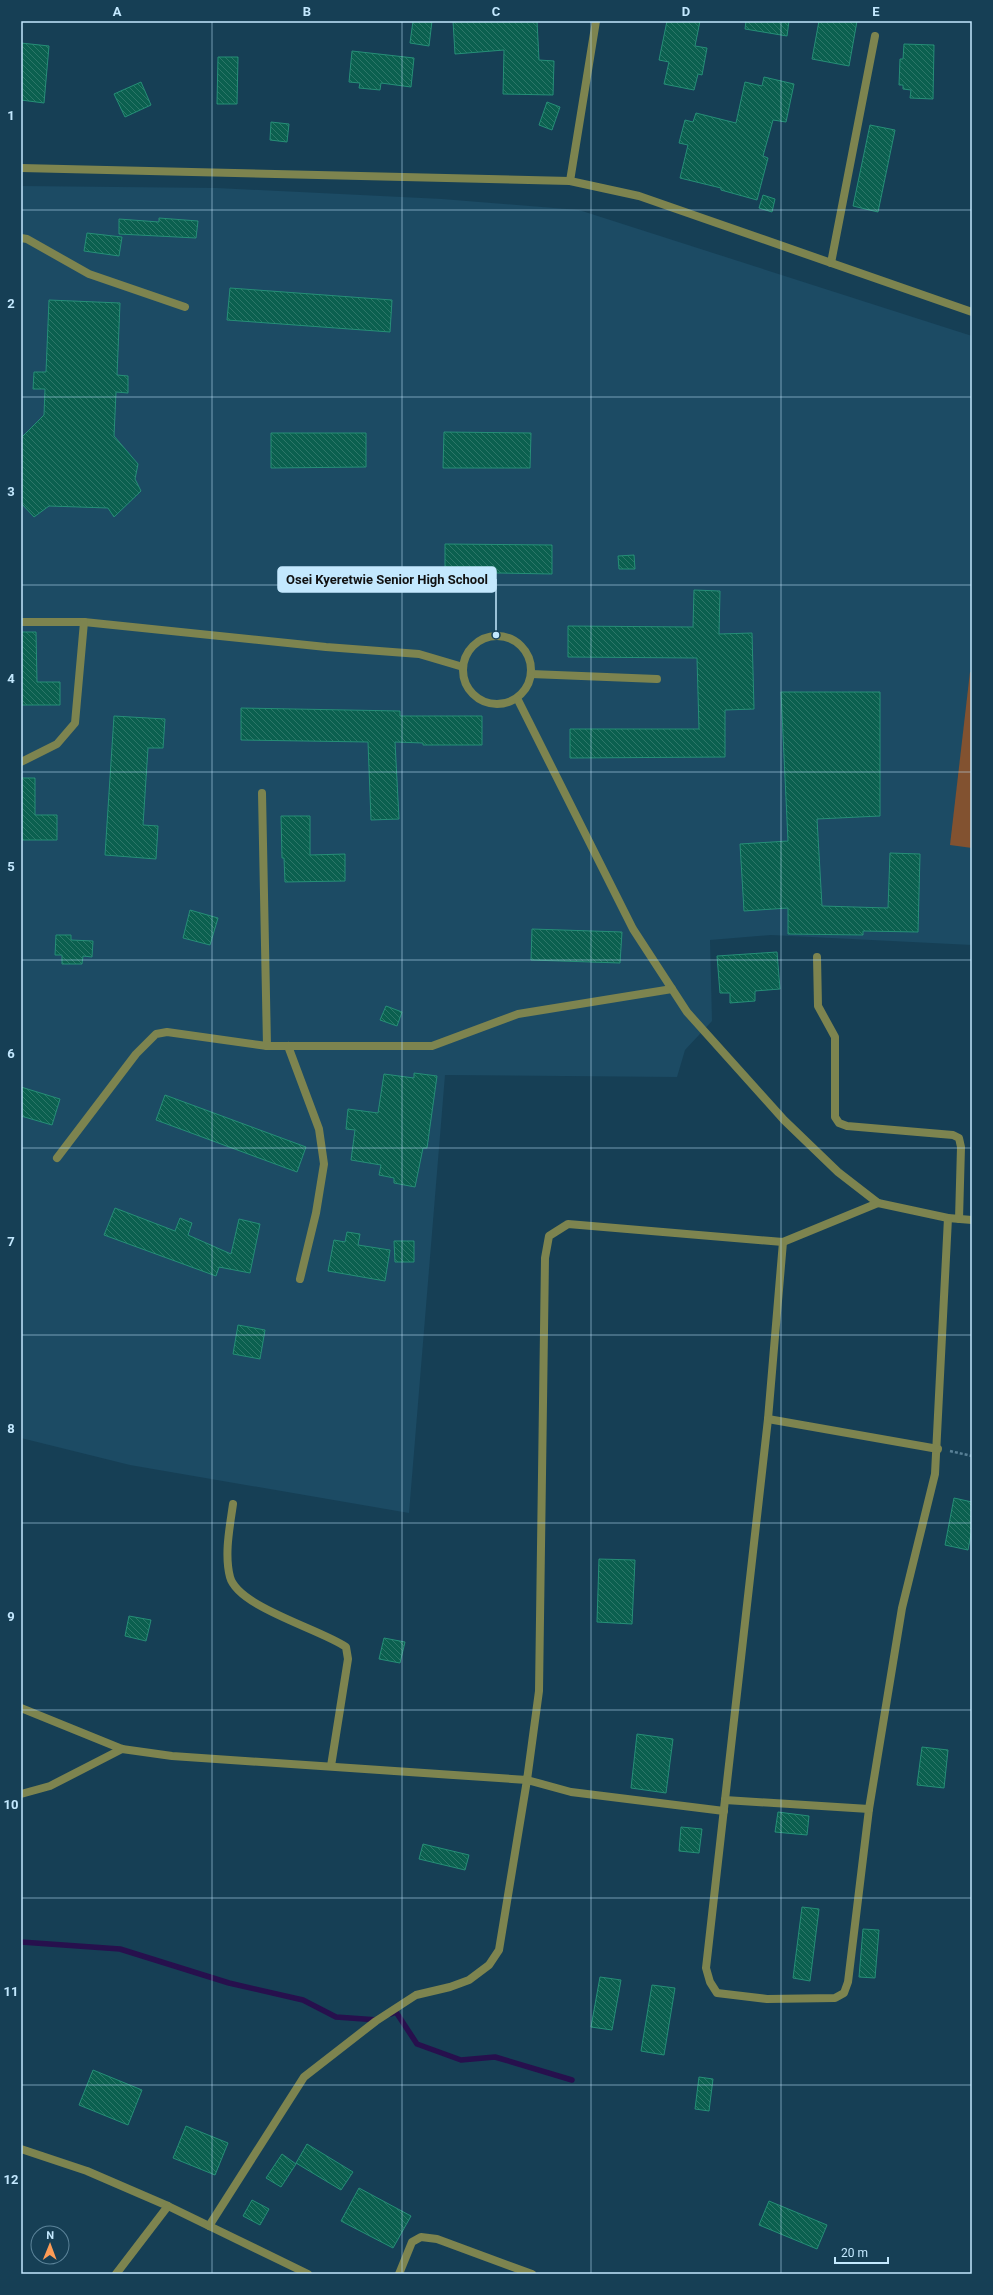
<svg xmlns="http://www.w3.org/2000/svg" width="993" height="2295" font-family="Roboto,sans-serif">
  <style>
    .built { fill: #1c4b64 }
    .pitch { fill: #825230 }
    .lines { fill: none; stroke-linecap: round; stroke-linejoin: round }
    .stream { stroke: #27104d; stroke-width: 5.5 }
    .building { fill: url(#building-back-hatch); stroke: #268e77 }
    .path { stroke: #598197; stroke-width: 2.5; stroke-dasharray: 3 2; stroke-linecap: butt }
    .service { stroke: #7d844f; stroke-width: 8 }
    .minor { stroke: #7d844f; stroke-width: 8 }
    .tertiary { stroke: #7d844f; stroke-width: 8 }
    .grid { fill: none; stroke: #c3e8fe; stroke-width: 1; stroke-opacity: 0.55 }
    .leader { fill: none; stroke: #c3e8fe; stroke-width: 1.5 }
    .callout-dot { fill: #c3e8fe; stroke: #163f55; stroke-width: 1.5 }
    .callout { fill: #c3e8fe; stroke: #c3e8fe; stroke-width: 1.5 }
    .callout-label { font-size: 13px; text-anchor: middle; font-weight: bold; fill: #111 }
    .neatline { fill: none; stroke: #c3e8fe; stroke-width: 1.5 }
    .grid-label { font-size: 13px; text-anchor: middle; font-weight: bold; fill: #c3e8fe }
  </style>
  <defs>
    <pattern id="building-back-hatch" width="6" height="6" patternUnits="userSpaceOnUse"><rect width="6" height="6" fill="#0b604f"/><path d="M-1 5l2 2M0 0l6 6M5-1l2 2" fill="none" stroke="#2d7769"/></pattern>
  </defs>
  <rect width="100%" height="100%" fill="#163f55"/>
  <polygon class="built" points="21,186 217,188 442,199 579,210 972,336 972,945 771,935 710,940 712,1021 685,1050 677,1077 445,1075 409,1513 130,1465 21,1438"/>
  <polygon class="pitch" points="970,672 972,673 972,848 950,845"/>
  <g class="lines">
    <g class="stream">
      <polyline points="21,1942 120,1949 229,1983 303,2000 336,2017 378,2020"/>
      <polyline points="391,2014 396,2012 417,2044 461,2060 495,2057 572,2080"/>
    </g>
  </g>
  <g class="building">
    <polygon points="413,21 432,21 429,46 410,43"/>
    <polygon points="453,21 537,21 539,60 554,61 553,95 503,94 504,50 455,54"/>
    <polygon points="667,21 700,21 695,46 707,48 702,75 698,74 694,90 664,84 669,62 659,60"/>
    <polygon points="746,21 789,21 787,36 745,29"/>
    <polygon points="819,21 857,21 849,66 812,59"/>
    <polygon points="21,43 49,46 44,103 21,100"/>
    <polygon points="904,44 934,45 933,99 910,98 911,90 903,89 903,85 899,85 900,59 903,59"/>
    <polygon points="352,51 414,58 411,87 381,83 380,90 359,88 360,83 349,82"/>
    <polygon points="218,57 238,57 237,104 217,104"/>
    <polygon points="764,77 794,84 786,122 773,120 763,156 768,158 757,200 721,190 721,188 680,178 688,145 679,143 685,120 693,122 696,113 736,123 745,82 762,86"/>
    <polygon points="141,82 151,105 125,117 114,94"/>
    <polygon points="547,102 560,107 552,130 539,125"/>
    <polygon points="271,122 289,124 287,142 270,140"/>
    <polygon points="870,125 895,130 878,212 853,206"/>
    <polygon points="763,195 775,199 772,212 759,208"/>
    <polygon points="159,218 198,221 196,238 119,234 119,219 159,222"/>
    <polygon points="87,233 122,237 119,256 84,251"/>
    <polygon points="230,288 392,300 390,332 227,320"/>
    <polygon points="49,300 120,303 117,375 128,376 128,393 116,392 114,436 138,464 135,479 141,491 114,517 108,508 49,506 34,517 21,503 21,438 44,415 45,389 33,389 34,372 46,372"/>
    <polygon points="444,432 531,433 530,468 443,468"/>
    <polygon points="271,433 366,433 366,467 271,468"/>
    <polygon points="445,544 552,545 552,574 445,572"/>
    <polygon points="634,555 635,569 619,569 618,556"/>
    <polygon points="694,590 720,591 719,634 752,633 754,709 725,710 725,757 570,758 570,729 699,729 697,658 568,657 568,626 693,627"/>
    <polygon points="21,632 36,632 37,682 60,682 60,705 21,705"/>
    <polygon points="781,692 880,692 880,816 817,819 822,906 888,908 890,853 920,854 918,932 863,931 863,935 788,934 788,908 744,911 740,844 788,841"/>
    <polygon points="241,708 400,711 400,716 482,716 482,745 423,745 423,743 395,742 399,819 371,820 368,742 241,740"/>
    <polygon points="114,716 165,719 163,748 148,748 143,825 158,826 156,859 105,855"/>
    <polygon points="21,778 35,778 35,815 57,815 57,840 21,840"/>
    <polygon points="281,816 310,816 310,855 345,854 345,881 285,882 284,858 282,858"/>
    <polygon points="190,910 218,918 210,945 183,938"/>
    <polygon points="532,929 622,932 620,963 531,960"/>
    <polygon points="56,935 71,935 71,940 93,941 92,957 83,956 82,964 62,964 62,955 55,955"/>
    <polygon points="777,952 780,989 755,991 755,1001 730,1003 730,993 720,993 717,956"/>
    <polygon points="386,1006 402,1012 397,1026 380,1020"/>
    <polygon points="414,1073 437,1076 427,1148 423,1148 415,1187 394,1183 394,1178 379,1175 381,1165 351,1160 355,1130 346,1129 348,1109 378,1113 384,1074 414,1078"/>
    <polygon points="21,1087 60,1099 52,1125 21,1116"/>
    <polygon points="165,1095 306,1147 297,1172 156,1120"/>
    <polygon points="115,1208 175,1231 180,1218 192,1223 188,1235 231,1254 239,1219 260,1224 250,1273 219,1267 216,1276 104,1235"/>
    <polygon points="347,1232 360,1234 358,1245 390,1250 385,1281 328,1271 334,1240 345,1242"/>
    <polygon points="394,1241 414,1241 414,1262 395,1262"/>
    <polygon points="238,1325 265,1330 260,1359 233,1354"/>
    <polygon points="954,1498 972,1502 972,1529 968,1550 945,1545"/>
    <polygon points="599,1559 635,1560 632,1624 597,1622"/>
    <polygon points="129,1616 151,1620 146,1641 125,1636"/>
    <polygon points="384,1638 405,1642 400,1663 379,1659"/>
    <polygon points="637,1734 673,1739 666,1793 631,1788"/>
    <polygon points="922,1747 948,1750 944,1788 917,1785"/>
    <polygon points="778,1812 809,1816 807,1835 775,1832"/>
    <polygon points="681,1827 702,1829 699,1853 679,1851"/>
    <polygon points="423,1844 469,1855 465,1870 419,1859"/>
    <polygon points="802,1907 819,1909 810,1981 793,1978"/>
    <polygon points="863,1929 879,1930 875,1978 859,1977"/>
    <polygon points="600,1977 621,1980 612,2030 591,2027"/>
    <polygon points="652,1985 675,1988 664,2055 641,2051"/>
    <polygon points="93,2070 142,2090 128,2125 79,2105"/>
    <polygon points="699,2077 713,2079 709,2111 695,2109"/>
    <polygon points="186,2126 228,2143 215,2175 173,2158"/>
    <polygon points="307,2144 353,2172 341,2190 296,2163"/>
    <polygon points="282,2154 296,2164 281,2187 266,2178"/>
    <polygon points="359,2188 411,2216 393,2248 341,2221"/>
    <polygon points="252,2200 269,2209 260,2225 243,2216"/>
    <polygon points="769,2201 827,2225 817,2249 759,2225"/>
  </g>
  <g class="lines">
    <polyline class="path" points="950,1451 972,1456"/>
    <g class="service">
      <polyline points="21,238 27,239 89,274 185,307"/>
      <polyline points="531,674 657,679"/>
      <polyline points="817,957 818,1006 835,1037 835,1117 839,1123 847,1126 953,1135 959,1138 961,1147 959,1219"/>
    </g>
    <g class="minor">
      <polyline points="570,181 596,21"/>
      <polyline points="831,263 875,36"/>
      <polyline points="21,622 84,622 326,647 419,654 463,667"/>
      <circle cx="497" cy="670" r="34"/>
      <polyline points="517,698 633,929 687,1012 784,1120 838,1172 878,1203 948,1218 972,1220"/>
      <polyline points="21,762 57,744 75,723 84,622"/>
      <polyline points="262,793 267,1046"/>
      <polyline points="288,1046 319,1129 324,1164 316,1213 300,1279"/>
      <polyline points="57,1158 136,1054 156,1034 167,1032 267,1046 432,1046 518,1014 672,989"/>
      <polyline points="783,1242 768,1419 706,1968 710,1982 717,1993 767,1999 835,1998 844,1993 848,1982 869,1809 902,1608 935,1474 948,1218"/>
      <polyline points="768,1419 938,1449"/>
      <path d="M233,1504C230,1526 224,1554 230,1577C238,1607 320,1629 346,1647L348,1659L331,1766"/>
      <polyline points="21,1708 122,1749 172,1756 527,1780 539,1691 545,1258 549,1236 568,1224 783,1242 878,1203"/>
      <polyline points="21,1794 50,1786 122,1749"/>
      <polyline points="725,1800 869,1809"/>
      <polyline points="21,2149 87,2171 168,2206 308,2274"/>
      <polyline points="209,2226 304,2077 376,2021 416,1995 450,1987 469,1980 489,1965 499,1950 527,1780 571,1792 724,1811"/>
      <polyline points="116,2274 168,2206"/>
      <polyline points="399,2274 412,2242 421,2237 437,2239 532,2274"/>
    </g>
    <polyline class="tertiary" points="21,168 570,181 639,196 972,312"/>
  </g>
  <path class="grid" d="M212,21V2274M402,21V2274M591,21V2274M781,21V2274M21,210H972M21,397H972M21,585H972M21,772H972M21,960H972M21,1148H972M21,1335H972M21,1523H972M21,1710H972M21,1898H972M21,2085H972"/>
  <path class="leader" d="M496 635L496 579"/>
  <circle class="callout-dot" cx="496" cy="635" r="4"/>
  <rect class="callout" x="278" y="567" width="218" height="25" rx="4"/>
  <g class="callout-label">
    <text x="387" y="584">Osei Kyeretwie Senior High School</text>
  </g>
  <rect width="993" height="2295" fill="none" stroke="#163f55" stroke-width="44"/>
  <g transform="translate(50 2245) rotate(1)"><circle r="19" fill="#163f55" stroke="#5b8399"/>
  <path d="M0-3L7 15L0 10L-7 15Z" fill="#fd9c56"/>
  <text y="-6" font-size="11" font-weight="bold" text-anchor="middle" fill="#c3e8fe">N</text>
  </g>
  <path d="M835 2257v6h53v-6" fill="none" stroke="#c3e8fe" stroke-width="2"/>
  <text x="841" y="2257" font-size="12" fill="#c3e8fe" stroke="#163f55" stroke-width="3" paint-order="stroke">20 m</text>
  <rect x="22" y="22" width="949" height="2251" class="neatline"/>
  <g class="grid-label">
    <text x="117" y="16">A</text>
    <text x="307" y="16">B</text>
    <text x="496" y="16">C</text>
    <text x="686" y="16">D</text>
    <text x="876" y="16">E</text>
    <text x="11" y="120">1</text>
    <text x="11" y="308">2</text>
    <text x="11" y="496">3</text>
    <text x="11" y="683">4</text>
    <text x="11" y="871">5</text>
    <text x="11" y="1058">6</text>
    <text x="11" y="1246">7</text>
    <text x="11" y="1433">8</text>
    <text x="11" y="1621">9</text>
    <text x="11" y="1809">10</text>
    <text x="11" y="1996">11</text>
    <text x="11" y="2184">12</text>
  </g>
</svg>
